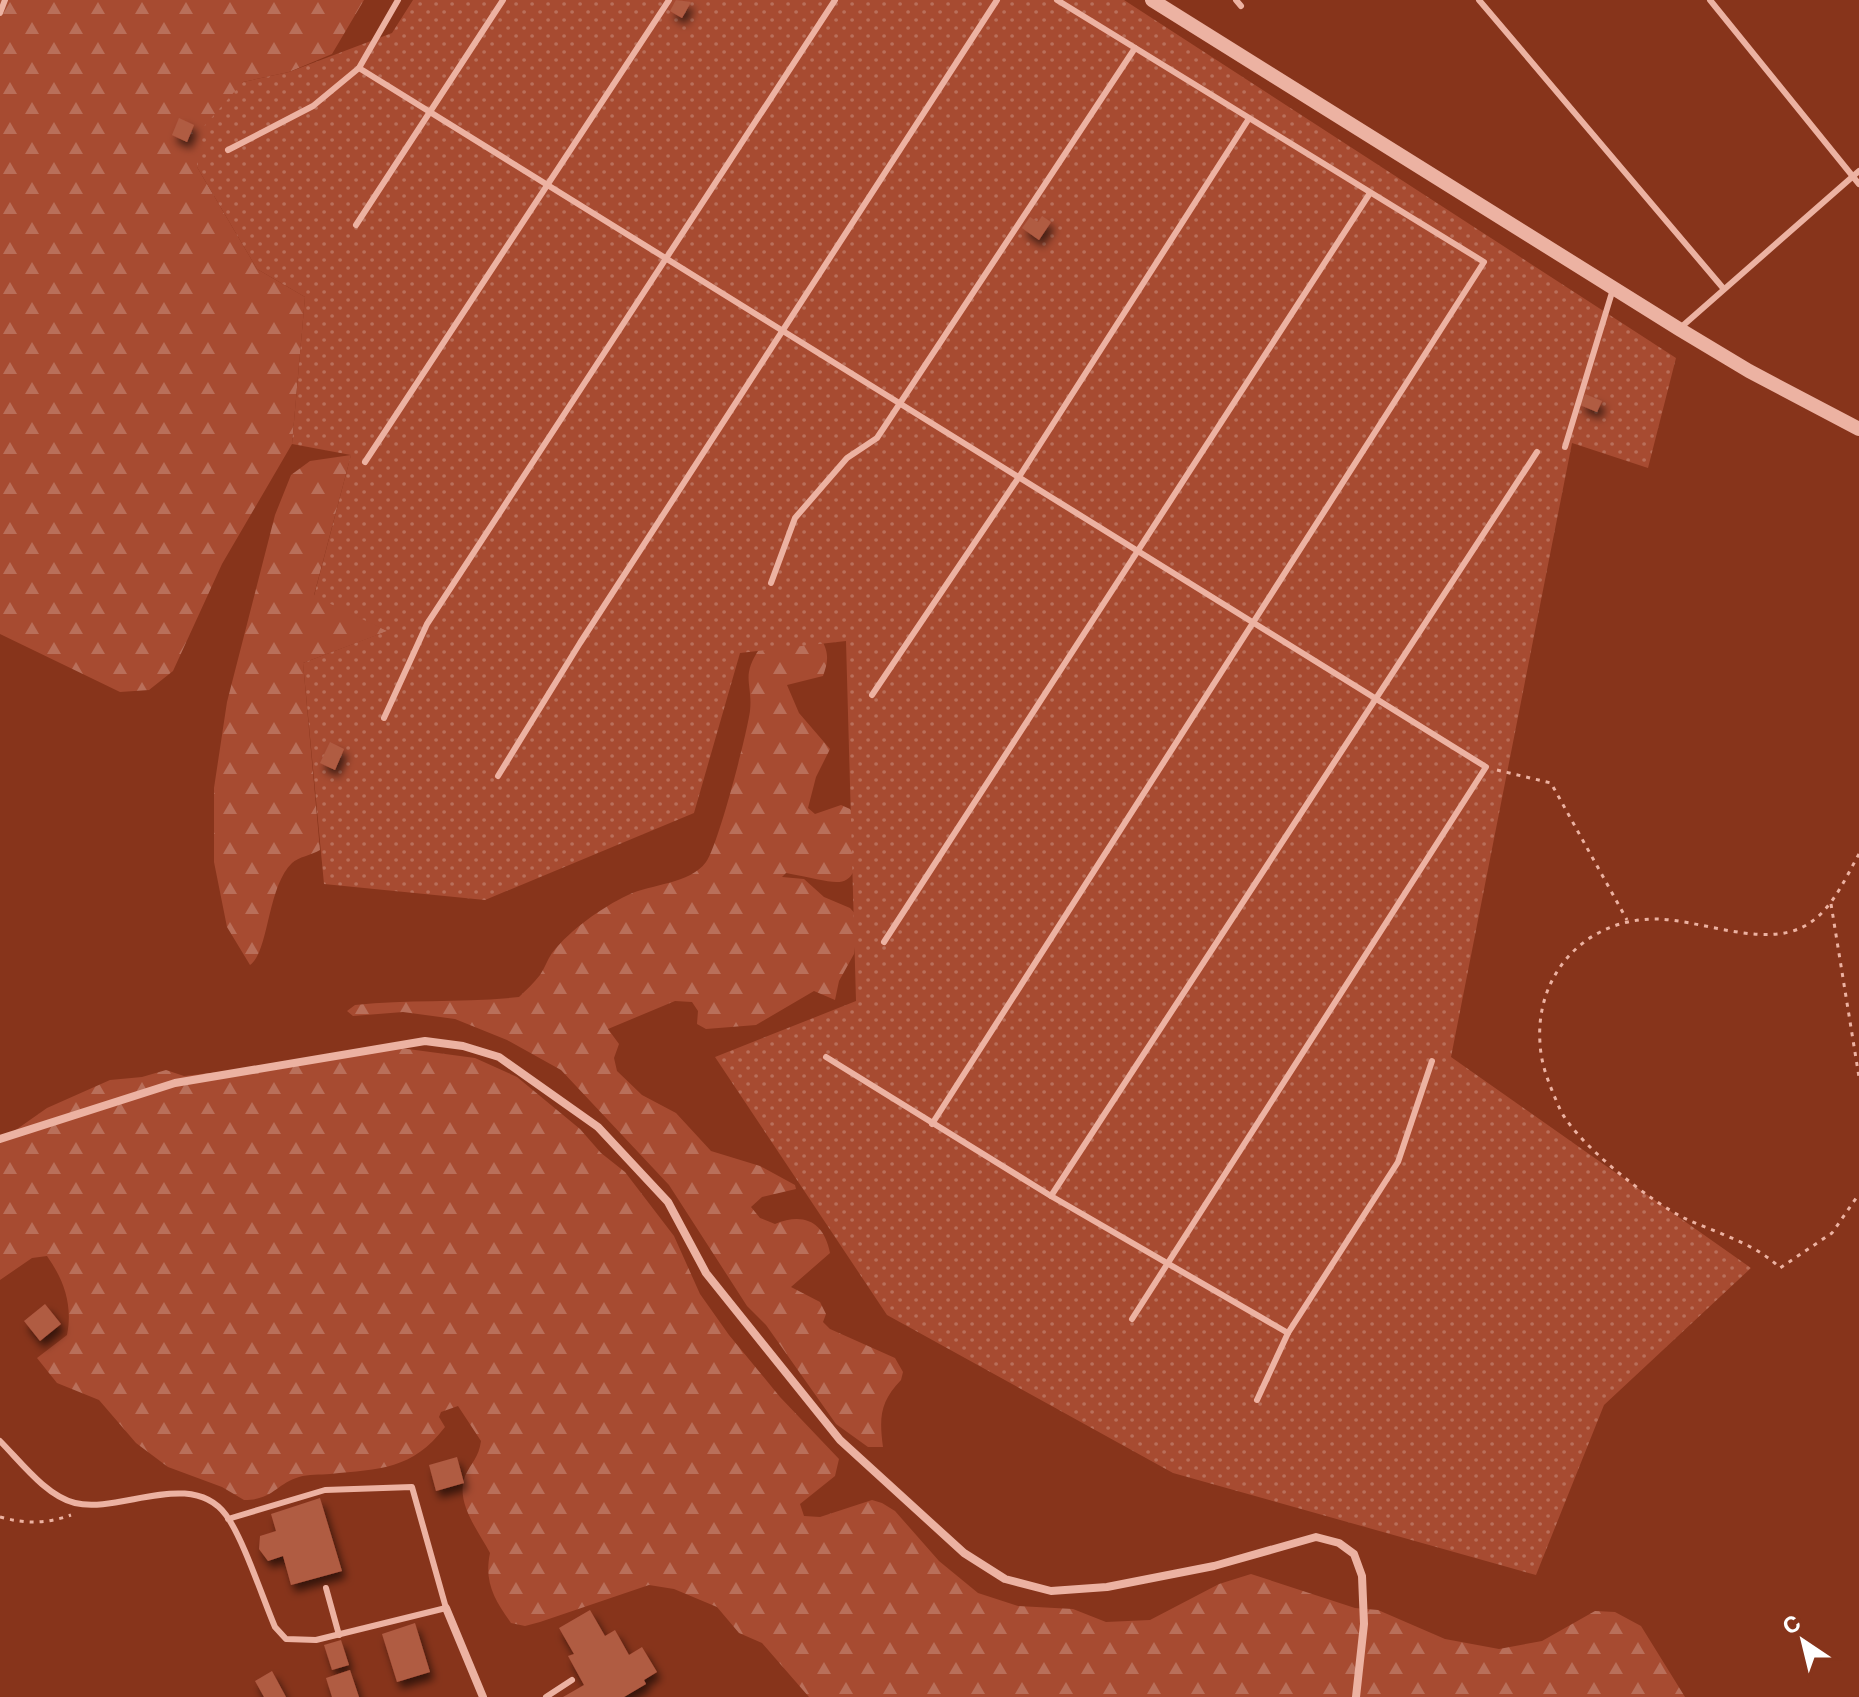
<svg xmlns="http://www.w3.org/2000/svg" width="1859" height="1697" font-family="Inter,sans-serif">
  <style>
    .forest { fill: url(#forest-firs) }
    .garden { fill: url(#garden-dots) }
    .building { fill: #b05b43; filter: url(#shadow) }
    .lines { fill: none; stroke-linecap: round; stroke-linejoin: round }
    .path { stroke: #ecb2a2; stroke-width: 3; stroke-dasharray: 4 6; stroke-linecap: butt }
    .service { stroke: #ecb2a2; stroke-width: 6 }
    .minor { stroke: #ecb2a2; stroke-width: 8 }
    .tertiary { stroke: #ecb2a2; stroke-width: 14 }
  </style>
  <defs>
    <pattern id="forest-firs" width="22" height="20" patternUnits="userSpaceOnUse" patternTransform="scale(2)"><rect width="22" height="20" fill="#a74b31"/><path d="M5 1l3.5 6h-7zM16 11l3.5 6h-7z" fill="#b96f5a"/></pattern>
    <pattern id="garden-dots" width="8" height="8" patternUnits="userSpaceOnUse" patternTransform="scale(2)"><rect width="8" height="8" fill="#a74b31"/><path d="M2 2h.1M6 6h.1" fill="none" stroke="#b96f5a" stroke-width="1.8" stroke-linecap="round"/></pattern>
    <filter id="shadow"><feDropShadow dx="4" dy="7" stdDeviation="4" flood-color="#0009"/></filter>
  </defs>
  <rect width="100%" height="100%" fill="#87341b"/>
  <g class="forest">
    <polygon points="0,0 364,0 332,54 289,72 243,82 197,167 257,269 305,297 292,444 222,564 173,671 149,690 120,692 0,634"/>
    <path d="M351,455L314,595L388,631L303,663L320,850C312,855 298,857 292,863C267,887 269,952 250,965L227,927L214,862V788L227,702L275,515L291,475L310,461Z"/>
    <path d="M817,633C828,648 830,658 823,676L787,685L799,713L830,749L816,777L808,808L815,814L841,805L850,809L865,828C852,898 849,884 786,873L782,877L804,879L824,897L850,908L859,918L854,954L839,981L835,1000L814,991L756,1025L706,1029L697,1024L698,1011L692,1002L675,1001L608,1029L619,1044L614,1058L617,1071L642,1095L676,1113L711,1151L760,1166L795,1185L796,1189L762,1197L751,1207L760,1218L775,1224C804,1212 824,1222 830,1253L791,1287L820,1302L826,1314L823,1322L830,1329L895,1358L903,1372L901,1380C880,1402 879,1417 883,1447H868L836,1424L766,1325L747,1306L669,1185L561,1070L507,1040L455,1019L403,1012L353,1016L347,1011L355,1005C410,999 464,1003 519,997C526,990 534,983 540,975C545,968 547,960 552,953C571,929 601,908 628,895C651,884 690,884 706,862C718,846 747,734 750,711C753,683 740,677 760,648Z"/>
    <path d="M393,1047L475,1058L517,1077L580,1129L601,1153L625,1172L674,1236L700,1294L729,1335L780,1397L839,1459L835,1476L800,1504L804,1516L820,1517L872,1500L882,1503L895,1511L939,1561L978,1593L1018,1606L1073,1609L1106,1622L1150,1620L1219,1584L1251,1574L1355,1608L1378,1610L1445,1639L1499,1649L1542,1641L1595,1611L1615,1612L1641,1626L1685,1697H809L762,1643L739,1633L717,1607L674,1589L649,1585L540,1622L525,1626L511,1623C494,1599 484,1582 490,1553C478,1530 455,1503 465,1476C471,1463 479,1457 481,1441L458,1406L441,1412L439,1417L445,1427C412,1470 380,1469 330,1474C320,1475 308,1474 299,1477C276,1484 273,1500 244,1500L222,1487L168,1467L136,1443L99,1400L57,1383L37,1358L67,1335C73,1305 64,1280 47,1256L32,1258L0,1280V1141L47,1108L110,1080L142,1077L166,1070L184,1076L238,1070Z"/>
  </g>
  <polygon class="garden" points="413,0 1124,0 1676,358 1648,468 1572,443 1451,1057 1751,1268 1604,1405 1536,1575 1173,1473 887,1315 715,1057 856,1001 846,641 740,653 694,813 485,900 324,884 303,663 387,631 314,596 351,455 292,444 305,297 257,269 197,167 199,132 243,82 289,72 392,33"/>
  <g class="building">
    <polygon points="676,0 691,2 682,18 670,11"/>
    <polygon points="179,118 194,125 187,142 172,135"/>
    <polygon points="1042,216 1051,222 1039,240 1022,228 1030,217 1038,222"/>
    <polygon points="1585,394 1602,401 1597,412 1580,405"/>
    <polygon points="330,742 344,749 335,770 320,763"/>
    <polygon points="45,1304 61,1324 40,1341 24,1321"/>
    <polygon points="457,1457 464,1483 436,1491 429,1465"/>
    <polygon points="320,1498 342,1571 291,1585 283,1556 268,1561 259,1549 260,1536 276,1531 271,1514"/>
    <polygon points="590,1610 605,1636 615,1630 629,1655 642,1647 657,1672 644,1680 646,1684 624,1697 563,1697 584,1685 568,1656 574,1654 559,1628"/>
    <polygon points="415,1623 430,1672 397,1682 382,1634"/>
    <polygon points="341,1640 349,1665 332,1670 324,1645"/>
    <polygon points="350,1670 359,1697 332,1697 326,1678"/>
    <polygon points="272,1671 286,1697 264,1697 255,1681"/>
  </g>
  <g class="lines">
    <g class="path">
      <polyline points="1497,770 1551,783 1627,920"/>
      <path d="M1859,854C1842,884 1827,923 1789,932C1750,942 1697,920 1657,919C1587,918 1535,973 1540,1043C1541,1066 1550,1086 1559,1107C1573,1141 1651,1202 1684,1218C1716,1233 1755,1243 1780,1268L1832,1233L1859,1194"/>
      <polyline points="1831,904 1859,1077"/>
      <path d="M0,1517C26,1524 46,1524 71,1515"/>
    </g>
    <g class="service">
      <polyline points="398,0 359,68 1486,767 1132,1319"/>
      <polyline points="1236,0 1241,6"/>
      <polyline points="1479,0 1723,288"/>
      <polyline points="1710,0 1859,184"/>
      <polyline points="0,13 5,0"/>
      <polyline points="228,150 313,106 359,68"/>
      <polyline points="356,225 503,0"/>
      <polyline points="1679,329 1859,171"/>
      <polyline points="1565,447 1613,289"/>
      <polyline points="365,462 669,0"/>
      <polyline points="771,583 795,518 847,458 877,438 1135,48"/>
      <polyline points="872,695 1019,477 1248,120"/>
      <polyline points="384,718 427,624 835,0"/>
      <polyline points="498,776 580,643 997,0"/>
      <polyline points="884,942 1370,193"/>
      <polyline points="826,1057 1051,1196 1288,1333"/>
      <polyline points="932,1124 1484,262 1057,0"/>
      <polyline points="1051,1196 1537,452"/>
      <polyline points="1257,1400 1288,1333 1398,1162 1432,1061"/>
      <path d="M0,1441C20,1461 46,1496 75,1503C120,1514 191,1468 226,1515C243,1538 263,1599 275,1627L286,1639L316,1640L446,1608L412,1487L325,1490L228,1519"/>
      <polyline points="326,1588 339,1635"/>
      <polyline points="546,1697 572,1680"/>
    </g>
    <g class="minor">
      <polyline points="0,1139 175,1083 425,1041 463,1046 499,1057 598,1127 668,1202 706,1273 840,1440 964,1553 1005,1579 1051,1591 1107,1587 1214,1566 1316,1537 1339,1543 1354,1554 1362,1576 1364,1624 1356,1697"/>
      <polyline points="446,1608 483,1697"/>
    </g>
    <polyline class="tertiary" points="1152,0 1679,329 1749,371 1859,429"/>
  </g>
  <g transform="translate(1803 1641) rotate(325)" stroke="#87341b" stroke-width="6" paint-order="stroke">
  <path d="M0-6L14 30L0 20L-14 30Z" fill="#ffffff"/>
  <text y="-12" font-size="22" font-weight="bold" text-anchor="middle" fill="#ffffff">С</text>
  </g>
</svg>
